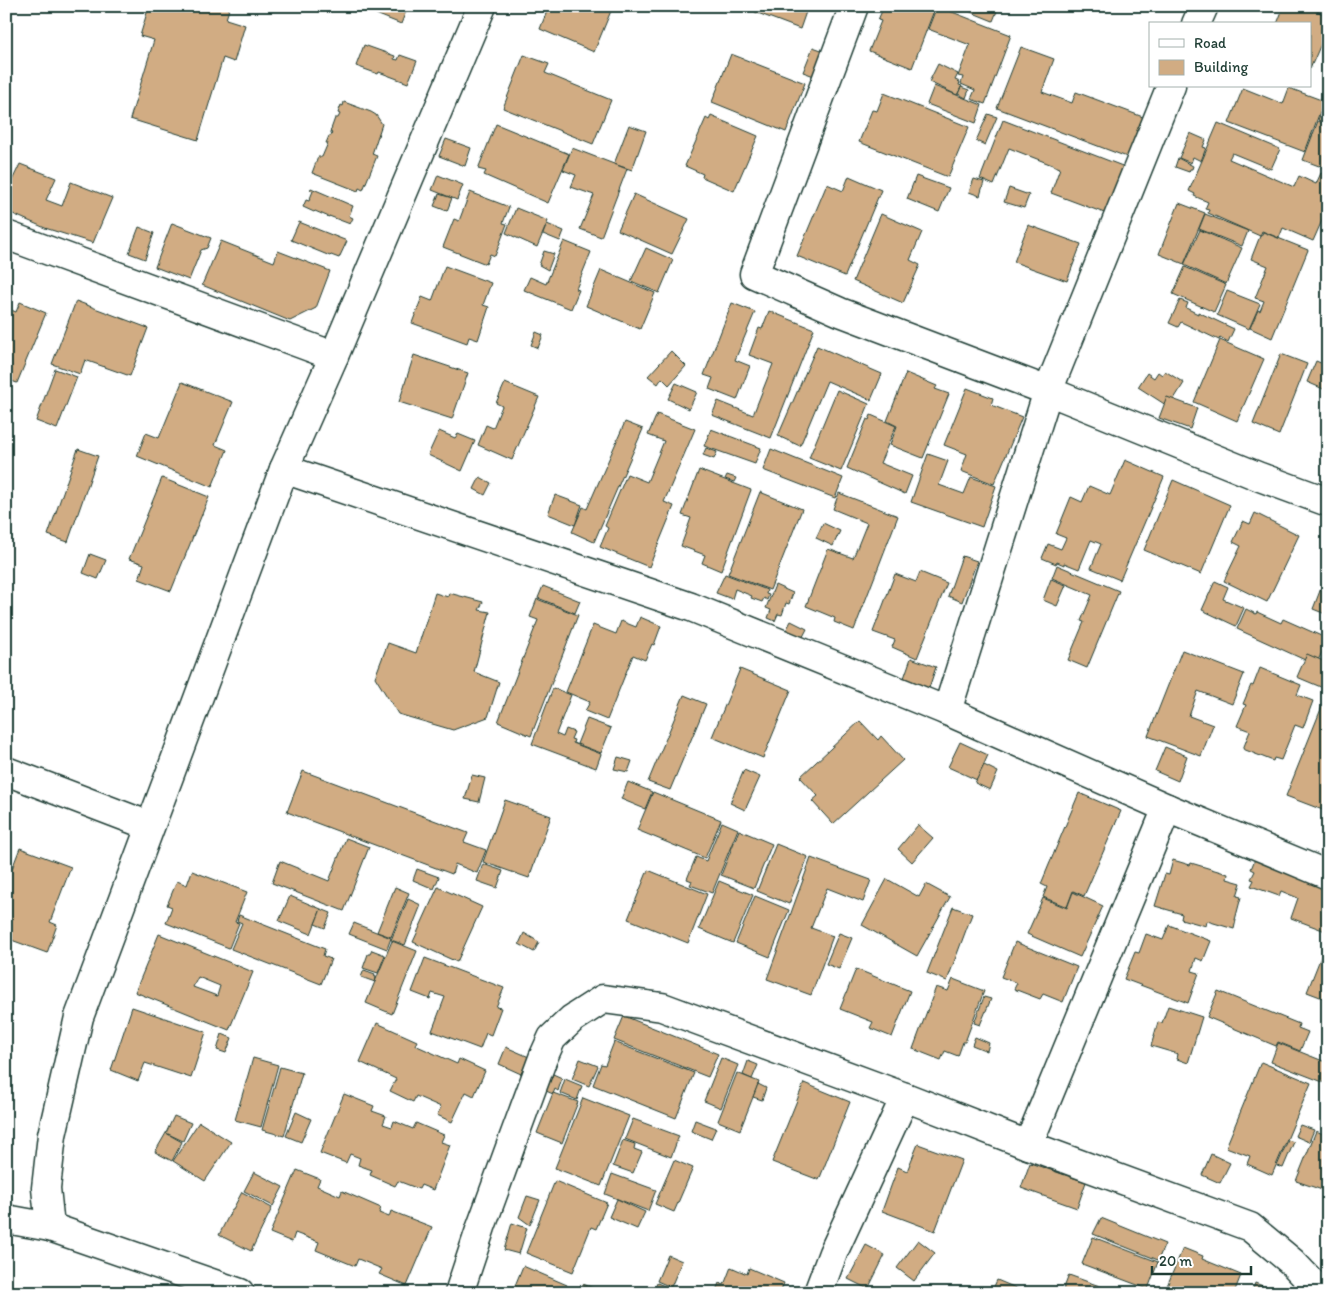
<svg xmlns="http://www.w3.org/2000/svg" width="1334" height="1299" font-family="Itim,sans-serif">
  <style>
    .building { fill: #d1ac83; stroke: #1f3d34; fill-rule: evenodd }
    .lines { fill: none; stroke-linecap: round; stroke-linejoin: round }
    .minor-casing { stroke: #1f3d34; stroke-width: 31 }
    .minor { stroke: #fff; stroke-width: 28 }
  </style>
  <rect width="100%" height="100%" fill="#fff"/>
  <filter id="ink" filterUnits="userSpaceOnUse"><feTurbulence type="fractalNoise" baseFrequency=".02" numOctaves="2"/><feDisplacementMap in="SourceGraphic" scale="10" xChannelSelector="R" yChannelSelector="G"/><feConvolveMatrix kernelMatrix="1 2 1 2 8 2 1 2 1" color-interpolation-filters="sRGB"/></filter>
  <g filter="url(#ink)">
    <g class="building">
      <polygon points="149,6 230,6 226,19 245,25 234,62 223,58 198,140 130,119 154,40 140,36"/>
      <polygon points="379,6 408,6 401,24 376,14"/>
      <polygon points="549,6 613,6 594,52 540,29"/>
      <polygon points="757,6 808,6 800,29 755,12"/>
      <polygon points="884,6 930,6 935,8 912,68 869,51 881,21 878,20"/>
      <polygon points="937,6 1011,35 985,104 971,99 975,90 961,84 963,77 958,76 970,45 928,29"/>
      <polygon points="956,6 999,6 993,21"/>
      <polygon points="1284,6 1306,6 1328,16 1328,28 1310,69 1310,24 1277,24"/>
      <polygon points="364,45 395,56 394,59 398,60 400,55 417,61 408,83 379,72 378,74 356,66"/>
      <polygon points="813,47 824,51 814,76 803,72"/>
      <polygon points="1021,47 1054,59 1042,92 1072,103 1076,92 1143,117 1127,157 997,108"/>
      <polygon points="731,54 805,83 786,132 712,102"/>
      <polygon points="524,55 549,64 545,73 611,100 593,144 503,108"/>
      <polygon points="938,64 958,74 955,80 960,82 959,85 962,86 957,95 929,82"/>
      <polygon points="934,86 982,105 976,123 927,104"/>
      <polygon points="961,87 969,90 966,98 958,94"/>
      <polygon points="1243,88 1283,104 1289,88 1324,101 1305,152 1229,123"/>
      <polygon points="884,93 969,127 948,177 859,142 872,110 877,111"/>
      <polygon points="1326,100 1328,101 1328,124 1318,120"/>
      <polygon points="344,102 371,112 376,115 382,124 372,154 377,156 363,190 359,188 358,191 312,173 318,157 322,157 328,143 326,143 329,136 331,136 332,132 330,132 335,118 338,118 340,114 338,113 341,105 343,106"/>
      <polygon points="988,114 997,117 985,145 976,141"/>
      <polygon points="711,116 758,136 734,191 702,177 703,174 685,166 706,118 709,120"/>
      <polygon points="1003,120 1125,167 1107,214 1051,193 1060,168 1009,148 994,185 980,179"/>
      <polygon points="1318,121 1328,125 1328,170 1320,165 1319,166 1303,160"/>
      <polygon points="1218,123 1280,149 1271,169 1232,153 1229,159 1294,187 1299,176 1316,184 1321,173 1328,176 1328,207 1313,241 1283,228 1279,238 1262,231 1260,236 1208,213 1209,210 1205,209 1208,202 1194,196 1195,194 1189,191"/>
      <polygon points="496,124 569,154 548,203 484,175 486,171 478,169"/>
      <polygon points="629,125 646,131 632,170 614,164"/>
      <polygon points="1190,133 1206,140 1203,147 1206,148 1201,161 1193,157 1191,163 1179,158"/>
      <polygon points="446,139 471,148 465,166 439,156"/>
      <polygon points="572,148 627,169 601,237 580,229 594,195 571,187 576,175 563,170"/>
      <polygon points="1178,158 1193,166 1192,169 1190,169 1189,172 1175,167"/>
      <polygon points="20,164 56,178 46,200 62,206 71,182 112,198 93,243 45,228 6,211 6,201 8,196 6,195 6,193"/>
      <polygon points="438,175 463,185 457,200 432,190"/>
      <polygon points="849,176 881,190 845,276 797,256 827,184 843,191"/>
      <polygon points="916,176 949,188 939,212 907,199"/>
      <polygon points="974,179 984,182 980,196 969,192"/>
      <polygon points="311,188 353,206 349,216 353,218 350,224 329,216 329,217 315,211 314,212 303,207 306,200 309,201 313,191 310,190"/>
      <polygon points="1009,188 1029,195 1024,208 1004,202"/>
      <polygon points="470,192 509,207 503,223 507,224 495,256 490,254 486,264 443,247 454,219 459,221"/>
      <polygon points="439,194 452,198 447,211 434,206"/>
      <polygon points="634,194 689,219 672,254 618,230"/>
      <polygon points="1179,203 1205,213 1184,264 1159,254"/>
      <polygon points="516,208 548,221 537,247 506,233"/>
      <polygon points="881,214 922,232 910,260 920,265 903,303 853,281"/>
      <polygon points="1205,214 1248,231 1242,246 1199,229"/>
      <polygon points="299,222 347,241 339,258 331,255 330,256 291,240"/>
      <polygon points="172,223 211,238 207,248 201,250 189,280 155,267"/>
      <polygon points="547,224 564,231 560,241 543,234"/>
      <polygon points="1028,225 1081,244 1067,281 1014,262"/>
      <polygon points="139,227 154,233 145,259 129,253"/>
      <polygon points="1200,230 1242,248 1226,284 1184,265"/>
      <polygon points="1263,232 1308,250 1272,338 1250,328 1258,310 1260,311 1264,301 1255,298 1268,266 1251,259 1260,236 1261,236"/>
      <polygon points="221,241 274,262 278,251 330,271 316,308 290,321 202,285"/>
      <polygon points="564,241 591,252 576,289 579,290 571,309 524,290 530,277 546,284"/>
      <polygon points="646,248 673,260 659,293 631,281"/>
      <polygon points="544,251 554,254 548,270 539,265"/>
      <polygon points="445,266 491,283 483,305 489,307 478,340 469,337 467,343 412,323 422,297 432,301"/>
      <polygon points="1185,267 1226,285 1214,312 1173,294"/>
      <polygon points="601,270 655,293 640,329 586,306"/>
      <polygon points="1227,291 1260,304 1249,329 1217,315"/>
      <polygon points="1180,300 1188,303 1186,308 1198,314 1198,312 1234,329 1228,342 1220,337 1219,340 1181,322 1178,327 1169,323"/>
      <polygon points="76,301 148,328 130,376 85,360 80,374 52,364"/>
      <polygon points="20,302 46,313 17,383 6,379 6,308 16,312"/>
      <polygon points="732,303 755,312 735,360 750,366 737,400 709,389 713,378 704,375"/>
      <polygon points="769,311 814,329 771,438 712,415 718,401 753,415 773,364 749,355 759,328 762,329"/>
      <polygon points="536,332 543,335 538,348 531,345"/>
      <polygon points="1220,340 1264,359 1237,421 1194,402"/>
      <polygon points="817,346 882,374 871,400 827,381 800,446 778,436"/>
      <polygon points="671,351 686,366 669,385 662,378 658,384 648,376"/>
      <polygon points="1281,354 1307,364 1279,435 1253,424"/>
      <polygon points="414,355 468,373 452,419 399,402"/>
      <polygon points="1316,361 1328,366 1328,391 1307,382"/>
      <polygon points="55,369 77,377 57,429 36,421"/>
      <polygon points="1165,371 1184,383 1169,407 1138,387 1147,373 1154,378 1158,372 1162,375"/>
      <polygon points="906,373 937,386 935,389 949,394 923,458 890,445 897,426 887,421"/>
      <polygon points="182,382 233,402 215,445 227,450 212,487 137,456 146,433 159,438"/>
      <polygon points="505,383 539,397 512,460 478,445 486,425 493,428 502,406 496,403"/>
      <polygon points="676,383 697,392 689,409 668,399"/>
      <polygon points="967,388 993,398 991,405 1022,417 994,484 961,471 967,454 944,445"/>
      <polygon points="837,390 869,404 841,471 809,458"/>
      <polygon points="1167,397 1197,408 1190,429 1159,418"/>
      <polygon points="657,414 695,429 664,502 674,506 649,567 600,547 608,528 605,526 627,474 647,482 664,441 648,435"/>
      <polygon points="871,415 896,426 880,463 912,476 905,494 847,468 867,419 869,420"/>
      <polygon points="625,422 643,429 594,542 572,532 583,507 587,509"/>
      <polygon points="711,429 761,448 755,464 704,446"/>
      <polygon points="439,431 455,438 458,434 475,441 462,471 428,455"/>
      <polygon points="706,448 717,452 714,459 703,455"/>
      <polygon points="78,449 98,456 68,542 48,535"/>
      <polygon points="771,449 843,478 835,498 763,470"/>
      <polygon points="928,454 948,461 939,485 964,494 971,477 996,486 982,527 911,502"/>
      <polygon points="1125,460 1164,477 1120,580 1091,568 1101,544 1091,540 1079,569 1064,563 1064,565 1057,562 1056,564 1042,558 1048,544 1061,549 1066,538 1056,534 1071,497 1082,502 1089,486 1110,495"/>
      <polygon points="699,470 751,490 721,571 702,563 705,555 681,546 691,518 682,515"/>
      <polygon points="727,475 736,478 734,482 725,479"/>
      <polygon points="480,477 491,483 485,495 474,489"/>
      <polygon points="162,478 209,497 171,591 139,579 144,564 129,559"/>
      <polygon points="1173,480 1230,505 1201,574 1144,550"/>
      <polygon points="760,492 802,509 770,590 728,574"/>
      <polygon points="839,493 898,516 854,630 834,622 835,618 806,606 828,549 853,558 867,523 833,509"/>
      <polygon points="555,495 582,505 575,525 548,514"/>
      <polygon points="1255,513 1299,535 1267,602 1224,581 1241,546 1233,542 1243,521 1250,524"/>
      <polygon points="823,523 840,531 833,546 816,538"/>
      <polygon points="90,554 106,560 98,579 83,573"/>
      <polygon points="962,556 977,561 962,602 948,596"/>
      <polygon points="1057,565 1119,591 1087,668 1068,660 1084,622 1081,621 1092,595 1052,578"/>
      <polygon points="1328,570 1328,615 1313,609"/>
      <polygon points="920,572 947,583 917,658 892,647 895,640 873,632 895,574 916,582"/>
      <polygon points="725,574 767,590 766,594 769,595 767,600 764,598 762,602 751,598 752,596 735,589 732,599 716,593"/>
      <polygon points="1051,579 1066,585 1057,606 1043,600"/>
      <polygon points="1215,581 1228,587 1223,599 1244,608 1236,626 1202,610"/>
      <polygon points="775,585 793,593 789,604 786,603 782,615 778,614 775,621 768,618 771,610 766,608"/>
      <polygon points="543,586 580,601 575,613 538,598"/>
      <polygon points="435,593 448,597 449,593 483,602 479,610 490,612 474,672 499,682 488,717 453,730 398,714 375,677 388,643 416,653"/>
      <polygon points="537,599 578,615 531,736 498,722 538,620 530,617"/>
      <polygon points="1246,609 1256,614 1257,612 1281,623 1283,619 1328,639 1316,665 1237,629"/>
      <polygon points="640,617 661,626 654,645 652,644 645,660 633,655 607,720 585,711 590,702 566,692 593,625 616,634 621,621 636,627"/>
      <polygon points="791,621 807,629 797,648 781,640"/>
      <polygon points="1182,650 1244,674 1232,704 1198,691 1189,716 1213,725 1201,756 1148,736"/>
      <polygon points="1307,654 1328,663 1328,690 1297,677"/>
      <polygon points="911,658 936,667 929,688 904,678"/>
      <polygon points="1260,668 1301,685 1297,695 1313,701 1303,728 1295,725 1281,760 1274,758 1273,761 1243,749 1250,731 1237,726 1246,705 1243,704 1251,685 1253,686"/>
      <polygon points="740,669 791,690 763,758 712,737"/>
      <polygon points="553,688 571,695 556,734 563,737 566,729 574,732 571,739 574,740 573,743 601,754 596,768 532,744"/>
      <polygon points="684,695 706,704 670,790 648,782"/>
      <polygon points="1325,699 1328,700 1328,812 1286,796"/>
      <polygon points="587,719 611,728 601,753 577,744"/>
      <polygon points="860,721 878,740 881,736 903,760 833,824 812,801 818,796 800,777"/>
      <polygon points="960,742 988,755 977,780 948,767"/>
      <polygon points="1165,747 1187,756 1178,781 1155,771"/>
      <polygon points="618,757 632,761 628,772 614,769"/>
      <polygon points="984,765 998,772 990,790 975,783"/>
      <polygon points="744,770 760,777 745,810 730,803"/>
      <polygon points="303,771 468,833 464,842 486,850 477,873 455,864 452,874 287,812"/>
      <polygon points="472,775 485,778 479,802 465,799"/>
      <polygon points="628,782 652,792 645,809 621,799"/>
      <polygon points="653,792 721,820 705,858 637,830"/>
      <polygon points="1079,793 1121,811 1084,896 1073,891 1067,907 1043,897 1047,887 1041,884"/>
      <polygon points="505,800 551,816 529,878 483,862"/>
      <polygon points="722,822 738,829 712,893 690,885 692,881 687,879 696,857 706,861"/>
      <polygon points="918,825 933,838 912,862 898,849"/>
      <polygon points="739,830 772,844 754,888 721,875"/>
      <polygon points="346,838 369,847 344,911 272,883 280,861 329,881"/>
      <polygon points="776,844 808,857 789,904 757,891"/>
      <polygon points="20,848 71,867 50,922 57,925 47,953 6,938 6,884"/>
      <polygon points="811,858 871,880 863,902 827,888 811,928 833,936 811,995 767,979"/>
      <polygon points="1255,859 1328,887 1328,932 1291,918 1298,898 1281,891 1279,896 1251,886 1254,880 1251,879 1255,871 1251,869"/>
      <polygon points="1173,860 1190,865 1191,863 1228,874 1227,879 1241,883 1237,896 1241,897 1235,920 1236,920 1234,929 1207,921 1206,926 1181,919 1182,914 1155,906 1165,874 1169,875"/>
      <polygon points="483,864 503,871 497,888 477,881"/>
      <polygon points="417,869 439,877 434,889 413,880"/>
      <polygon points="648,870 707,894 688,943 628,919"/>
      <polygon points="192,871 247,892 235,922 239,923 229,948 166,923 172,907 167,905 177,881 187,885"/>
      <polygon points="887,879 919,897 926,884 950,897 917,956 862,925"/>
      <polygon points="719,881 753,895 733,943 699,929"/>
      <polygon points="395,887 409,893 391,937 377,932"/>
      <polygon points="438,887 482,907 457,962 413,942"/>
      <polygon points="1073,892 1103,906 1080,957 1027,934 1043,898 1067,908"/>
      <polygon points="290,896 321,909 311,934 279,921"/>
      <polygon points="755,896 789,910 770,957 736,943"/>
      <polygon points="408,899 421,905 405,945 391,940"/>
      <polygon points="953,907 972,914 947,981 927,973"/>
      <polygon points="321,909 331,913 325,928 315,924"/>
      <polygon points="239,915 325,949 323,956 331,959 321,984 231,949 242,923 237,921"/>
      <polygon points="354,923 391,938 387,949 349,934"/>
      <polygon points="1169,925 1211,941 1203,961 1196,958 1192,971 1199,973 1188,1003 1124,979 1135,952 1139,953 1146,934 1163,940"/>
      <polygon points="524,933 539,942 534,952 519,944"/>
      <polygon points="839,933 852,938 839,969 826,964"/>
      <path d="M159,934L253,972L229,1030L135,992ZM198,977L220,986L217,996L193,987Z"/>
      <polygon points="1328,939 1328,1000 1307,992"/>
      <polygon points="392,941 417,951 392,1014 366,1003"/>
      <polygon points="1015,942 1077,967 1063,1002 1043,994 1040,999 1014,989 1017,983 1001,977"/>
      <polygon points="372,950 385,955 378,973 363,968 368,954 370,954"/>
      <polygon points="425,958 504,988 496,1007 501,1008 491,1035 486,1033 480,1049 432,1031 445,997 432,993 430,999 412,992"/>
      <polygon points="856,969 910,991 892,1037 870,1028 873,1022 840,1009"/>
      <polygon points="364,970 375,974 374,976 376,977 375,982 361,977"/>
      <polygon points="953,979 984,991 965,1042 963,1042 958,1056 945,1051 941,1060 913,1049 936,987 948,991"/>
      <polygon points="1218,991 1299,1024 1298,1028 1308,1032 1300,1051 1278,1042 1276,1046 1207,1017"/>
      <polygon points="984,997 991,999 980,1025 974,1023"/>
      <polygon points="1168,1006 1202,1017 1188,1063 1177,1059 1178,1054 1151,1046 1158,1022 1162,1023"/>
      <polygon points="132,1007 206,1032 191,1078 145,1063 138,1081 111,1070"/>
      <polygon points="624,1016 718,1054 708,1077 614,1040"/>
      <polygon points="377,1023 417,1041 415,1045 457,1064 459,1059 485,1071 474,1096 466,1092 452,1122 437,1115 441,1107 416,1096 413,1102 390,1091 396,1079 360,1062"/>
      <polygon points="222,1034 232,1038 226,1053 217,1050"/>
      <polygon points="975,1037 989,1043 987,1051 972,1045"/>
      <polygon points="614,1042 694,1073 676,1118 593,1085 601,1064 605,1065"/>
      <polygon points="1278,1043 1328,1063 1328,1084 1271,1062"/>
      <polygon points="506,1047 529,1057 521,1074 499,1064"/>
      <polygon points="253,1058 278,1065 261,1127 235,1120"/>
      <polygon points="721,1058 738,1065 721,1108 704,1101"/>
      <polygon points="580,1059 598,1066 589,1086 572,1079"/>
      <polygon points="748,1061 758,1065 752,1079 743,1075"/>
      <polygon points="1261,1062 1311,1083 1272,1175 1247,1164 1250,1156 1226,1147"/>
      <polygon points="280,1067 302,1073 284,1136 262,1130"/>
      <polygon points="737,1073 759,1082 740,1130 718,1121"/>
      <polygon points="553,1074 562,1078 558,1091 555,1089 553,1094 546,1091"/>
      <polygon points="565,1079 582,1086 577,1100 560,1093"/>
      <polygon points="804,1083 850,1102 819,1180 772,1162"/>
      <polygon points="758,1084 766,1088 762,1100 753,1097"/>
      <polygon points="553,1093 578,1102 562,1143 537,1133"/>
      <polygon points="344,1094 374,1106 372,1111 386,1116 383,1124 392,1127 394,1121 413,1129 416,1123 444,1135 441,1142 450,1145 433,1190 421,1185 419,1189 398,1181 395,1186 370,1175 372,1170 358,1165 360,1158 350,1154 346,1163 320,1153"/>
      <polygon points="583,1098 629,1116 601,1186 555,1168"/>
      <polygon points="296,1112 311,1119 301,1142 286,1136"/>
      <polygon points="174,1116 191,1123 183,1141 166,1133"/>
      <polygon points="633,1119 679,1136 671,1157 625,1139"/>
      <polygon points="695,1120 716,1128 711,1139 691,1131"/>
      <polygon points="199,1122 231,1142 205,1181 173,1161"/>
      <polygon points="1300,1125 1314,1130 1309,1142 1295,1136"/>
      <polygon points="1316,1131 1328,1136 1328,1192 1296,1181"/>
      <polygon points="166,1133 182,1142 172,1161 155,1152"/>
      <polygon points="623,1140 635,1144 634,1149 642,1152 633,1173 613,1166"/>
      <polygon points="1288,1140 1294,1142 1283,1168 1277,1166"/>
      <polygon points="918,1144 962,1160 935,1231 882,1211 898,1167 907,1171"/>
      <polygon points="1211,1154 1230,1163 1220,1183 1202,1175"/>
      <polygon points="674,1160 693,1168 674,1212 655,1204"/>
      <polygon points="1030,1163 1086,1182 1077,1208 1021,1188"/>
      <polygon points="297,1170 320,1179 317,1186 340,1196 342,1191 381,1208 379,1213 389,1217 391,1211 432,1227 407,1286 379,1274 382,1269 358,1259 355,1266 316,1250 319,1242 295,1233 292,1242 270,1233"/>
      <polygon points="254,1172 283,1187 273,1206 244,1191"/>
      <polygon points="612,1174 656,1190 648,1211 605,1194"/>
      <polygon points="555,1181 607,1203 596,1229 591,1227 573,1272 526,1253"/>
      <polygon points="242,1192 272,1208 251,1251 219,1235 232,1209 233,1209"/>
      <polygon points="527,1196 540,1200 530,1225 519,1217"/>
      <polygon points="617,1199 645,1212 637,1229 609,1217"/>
      <polygon points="1101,1218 1165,1244 1158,1260 1093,1234"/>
      <polygon points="512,1223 527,1228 519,1254 504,1250"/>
      <polygon points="1093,1237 1158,1262 1148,1289 1082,1264"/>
      <polygon points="918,1240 935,1253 914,1281 897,1268"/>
      <polygon points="866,1245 885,1255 868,1289 848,1279"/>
      <polygon points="1183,1248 1203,1256 1202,1259 1241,1275 1234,1293 1201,1293 1193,1289 1192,1293 1164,1293"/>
      <polygon points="668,1255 682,1261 671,1287 657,1281"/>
      <polygon points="523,1266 567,1285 564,1293 512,1293"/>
      <polygon points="731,1267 747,1274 749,1268 784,1283 780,1293 715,1293 719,1283 724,1285"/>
      <polygon points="1069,1275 1116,1292 1116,1293 1062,1293"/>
      <polygon points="997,1280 1023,1291 1022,1293 991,1293"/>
      <polygon points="657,1283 682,1293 653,1293"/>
      <polygon points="1255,1283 1268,1288 1267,1293 1252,1292"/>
      <polygon points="583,1284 606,1293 580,1293"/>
      <polygon points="1272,1287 1290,1293 1270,1293"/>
    </g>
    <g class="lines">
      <g class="minor-casing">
        <g id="minor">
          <polyline points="854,6 754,274 840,312 1048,391 1260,477 1328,502"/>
          <polyline points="1196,24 1204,6"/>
          <polyline points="6,235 334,356"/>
          <polyline points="284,469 691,607 947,711 1167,808 1328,875"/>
          <polyline points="947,711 1048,391 1171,86"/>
          <polyline points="6,771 150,826"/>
          <polyline points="1028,1145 1167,808"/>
          <polyline points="6,1219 50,1227"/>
          <polyline points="240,1293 50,1227 46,1188 52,1135 79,1017 284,469 334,356 482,6"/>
          <polyline points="459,1293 481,1227 512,1142 543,1058 552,1038 572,1019 603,999 662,1007 905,1097 1028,1145 1250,1227 1292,1262 1313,1284 1319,1293"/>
          <polyline points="818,1293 833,1253 905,1097"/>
        </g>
      </g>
      <use href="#minor" class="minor"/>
    </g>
  </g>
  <rect width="1334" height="1299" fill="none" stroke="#fff" stroke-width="25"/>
  <rect x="12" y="12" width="1309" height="1274" fill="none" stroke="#1f3d34" stroke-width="2" filter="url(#ink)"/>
  <rect x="1149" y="22" width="162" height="65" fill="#ffffff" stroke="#a5b1ae"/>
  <rect x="1159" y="39" width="25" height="8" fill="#ffffff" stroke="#a5b1ae"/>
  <text x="1194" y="48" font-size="15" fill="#1f3d34">Road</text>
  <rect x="1159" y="60" width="25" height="15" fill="#d1ac83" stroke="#a5b1ae"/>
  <text x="1194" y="72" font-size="15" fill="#1f3d34">Building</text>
  <path d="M1152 1266v8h99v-8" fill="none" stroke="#1f3d34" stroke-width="2.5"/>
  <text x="1159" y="1266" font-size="15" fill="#1f3d34" stroke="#ffffff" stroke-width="4" paint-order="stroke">20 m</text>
</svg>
